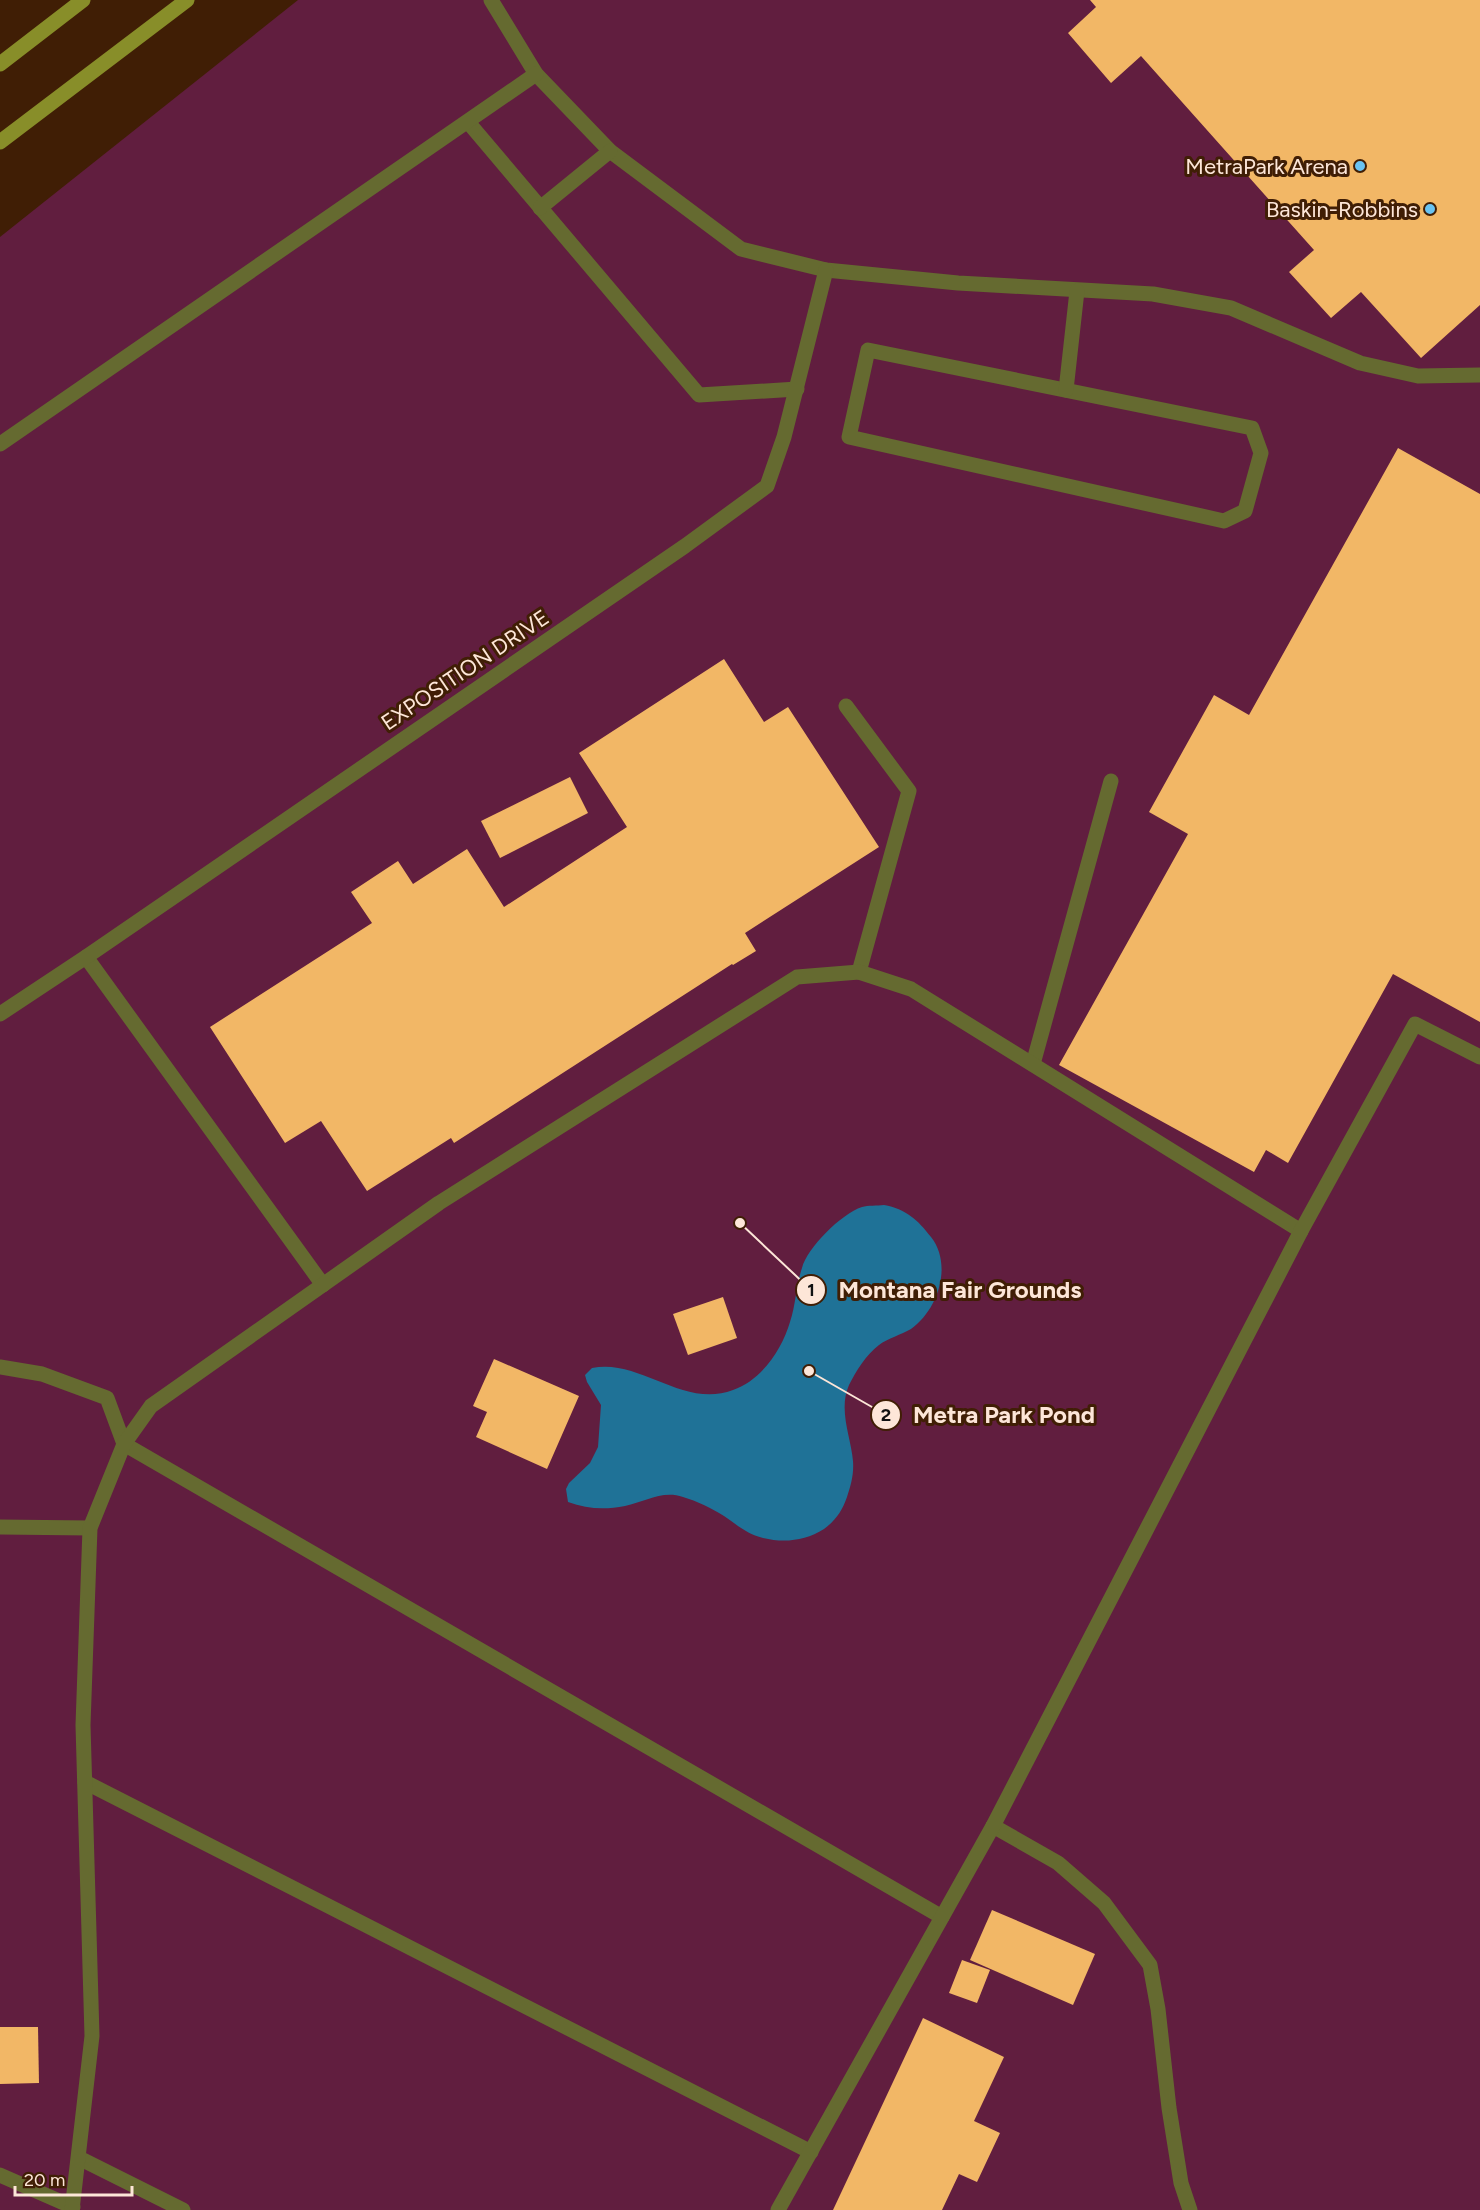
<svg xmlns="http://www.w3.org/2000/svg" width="1480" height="2210" font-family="Figtree,sans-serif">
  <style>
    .green { fill: #611e3f }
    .water { fill: #1f7297 }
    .building { fill: #f2b766 }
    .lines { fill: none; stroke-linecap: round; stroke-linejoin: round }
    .lane { stroke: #656a30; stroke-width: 15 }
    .street { stroke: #656a30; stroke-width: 15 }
    .secondary { stroke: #888e29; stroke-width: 15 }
    .poi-dot { fill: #6ac3f1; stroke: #401e05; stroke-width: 2 }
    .labels { text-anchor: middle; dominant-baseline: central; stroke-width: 6; stroke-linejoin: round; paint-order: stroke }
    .poi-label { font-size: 22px; fill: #fde6d8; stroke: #401e05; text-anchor: end }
    .street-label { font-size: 22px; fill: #fde6d8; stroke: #401e05 }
    .leader { fill: none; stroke: #fde6d8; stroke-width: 2 }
    .callout-dot { fill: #fde6d8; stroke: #401e05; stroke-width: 2 }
    .mark-label { font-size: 18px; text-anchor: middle; font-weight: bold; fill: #111 }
    .callout-label { font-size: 24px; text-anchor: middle; font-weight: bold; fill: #fde6d8; stroke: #401e05; stroke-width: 6; stroke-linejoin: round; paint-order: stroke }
  </style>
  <rect width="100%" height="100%" fill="#401e05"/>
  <polygon class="green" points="298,0 1480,0 1480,2210 0,2210 0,237"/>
  <path class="water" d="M884,1205C906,1209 918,1220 931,1237C953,1265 938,1310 911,1329C901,1335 888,1338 879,1345C866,1355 856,1371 849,1385C838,1410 851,1437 853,1461C854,1474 851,1485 847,1497C842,1511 836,1520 824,1529C805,1541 784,1543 763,1538C747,1534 737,1525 724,1516C711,1508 697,1501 683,1497C662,1490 645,1502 625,1506C605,1510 587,1509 568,1502L566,1489L569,1483L590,1463L598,1447L601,1405L587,1382L585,1375L592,1368C640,1358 683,1409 733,1390C762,1380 782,1349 790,1322C796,1304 796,1285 802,1268C807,1248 841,1214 862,1207C868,1205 877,1206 884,1205Z"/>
  <g class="building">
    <polygon points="1090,0 1480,0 1480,305 1421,358 1361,292 1331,318 1289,272 1314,250 1141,56 1111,83 1068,33 1096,7"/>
    <polygon points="1398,448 1480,494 1480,1022 1393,974 1288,1163 1266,1150 1254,1172 1059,1065 1188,834 1149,812 1214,695 1249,715"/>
    <polygon points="724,659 764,722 788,707 879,847 745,933 756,951 733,965 732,964 454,1143 451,1138 367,1191 321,1121 285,1143 210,1027 372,923 351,892 398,861 413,884 467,849 504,907 627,827 579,753"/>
    <polygon points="570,777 588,813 500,858 481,821"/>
    <polygon points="723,1297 737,1338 688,1355 673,1314"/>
    <polygon points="494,1359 579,1396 547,1469 476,1437 487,1412 473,1406"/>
    <polygon points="992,1910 1095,1954 1073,2005 970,1960"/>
    <polygon points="962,1960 990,1970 977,2003 949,1993"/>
    <polygon points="923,2018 1004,2057 974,2121 1000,2133 977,2182 959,2174 942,2210 833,2210"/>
    <polygon points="0,2027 38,2027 39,2083 0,2084"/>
  </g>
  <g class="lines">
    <g class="lane">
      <polyline points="491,0 536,74 610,151 741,249 826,270 958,283 1153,294 1231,308 1360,363 1418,376 1480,375"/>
      <polyline points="468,122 699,395 797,389"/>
      <polyline points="540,208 610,151"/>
      <polygon points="868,350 1252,428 1261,453 1245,511 1224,521 849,437"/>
      <polyline points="1066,390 1077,291"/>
      <polyline points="0,444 536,74"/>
      <polyline points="846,706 909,791 859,972"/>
      <polyline points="86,957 323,1285"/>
      <polyline points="1033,1064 1111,781"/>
      <polyline points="0,1367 42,1374 107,1398 124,1444 942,1917"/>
      <polyline points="0,1527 90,1528"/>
      <polyline points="85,1782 811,2152"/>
      <polyline points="993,1826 1058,1863 1104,1903 1150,1965 1158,2009 1169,2108 1181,2183 1190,2210"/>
      <polyline points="79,2158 183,2210"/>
      <polyline points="0,2175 73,2207"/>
      <polyline points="72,2210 92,2036 83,1725 90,1528 124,1444 151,1406 439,1203 797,977 859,972 911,989 1301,1231"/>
      <polyline points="778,2210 993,1826 1301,1231 1415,1024 1480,1057"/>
    </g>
    <polyline class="street" points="0,1014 86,957 685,546 767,486 784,437 826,270"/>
    <g class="secondary">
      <polyline points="0,64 83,0"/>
      <polyline points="0,142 187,0"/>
    </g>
  </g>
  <g class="poi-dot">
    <circle cx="1360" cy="166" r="6"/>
    <circle cx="1430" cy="209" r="6"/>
  </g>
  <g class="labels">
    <g class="poi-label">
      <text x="1348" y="166">MetraPark Arena</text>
      <text x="1418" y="209">Baskin-Robbins</text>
    </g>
    <g class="street-label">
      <text transform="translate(465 670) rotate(-34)">EXPOSITION DRIVE</text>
    </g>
  </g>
  <path class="leader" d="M740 1223L811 1290M809 1371L886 1415"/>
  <g class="callout-dot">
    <circle cx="740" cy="1223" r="6"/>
    <circle cx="809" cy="1371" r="6"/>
    <circle cx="811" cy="1290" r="15"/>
    <circle cx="886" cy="1415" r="15"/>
  </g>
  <g class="mark-label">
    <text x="811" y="1296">1</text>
    <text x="886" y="1421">2</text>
  </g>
  <g class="callout-label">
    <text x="960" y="1298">Montana Fair Grounds</text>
    <text x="1004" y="1423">Metra Park Pond</text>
  </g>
  <path d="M15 2186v9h117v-9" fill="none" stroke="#fde6d8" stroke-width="3"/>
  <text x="24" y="2186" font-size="18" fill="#fde6d8" stroke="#401e05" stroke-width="4.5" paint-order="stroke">20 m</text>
</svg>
